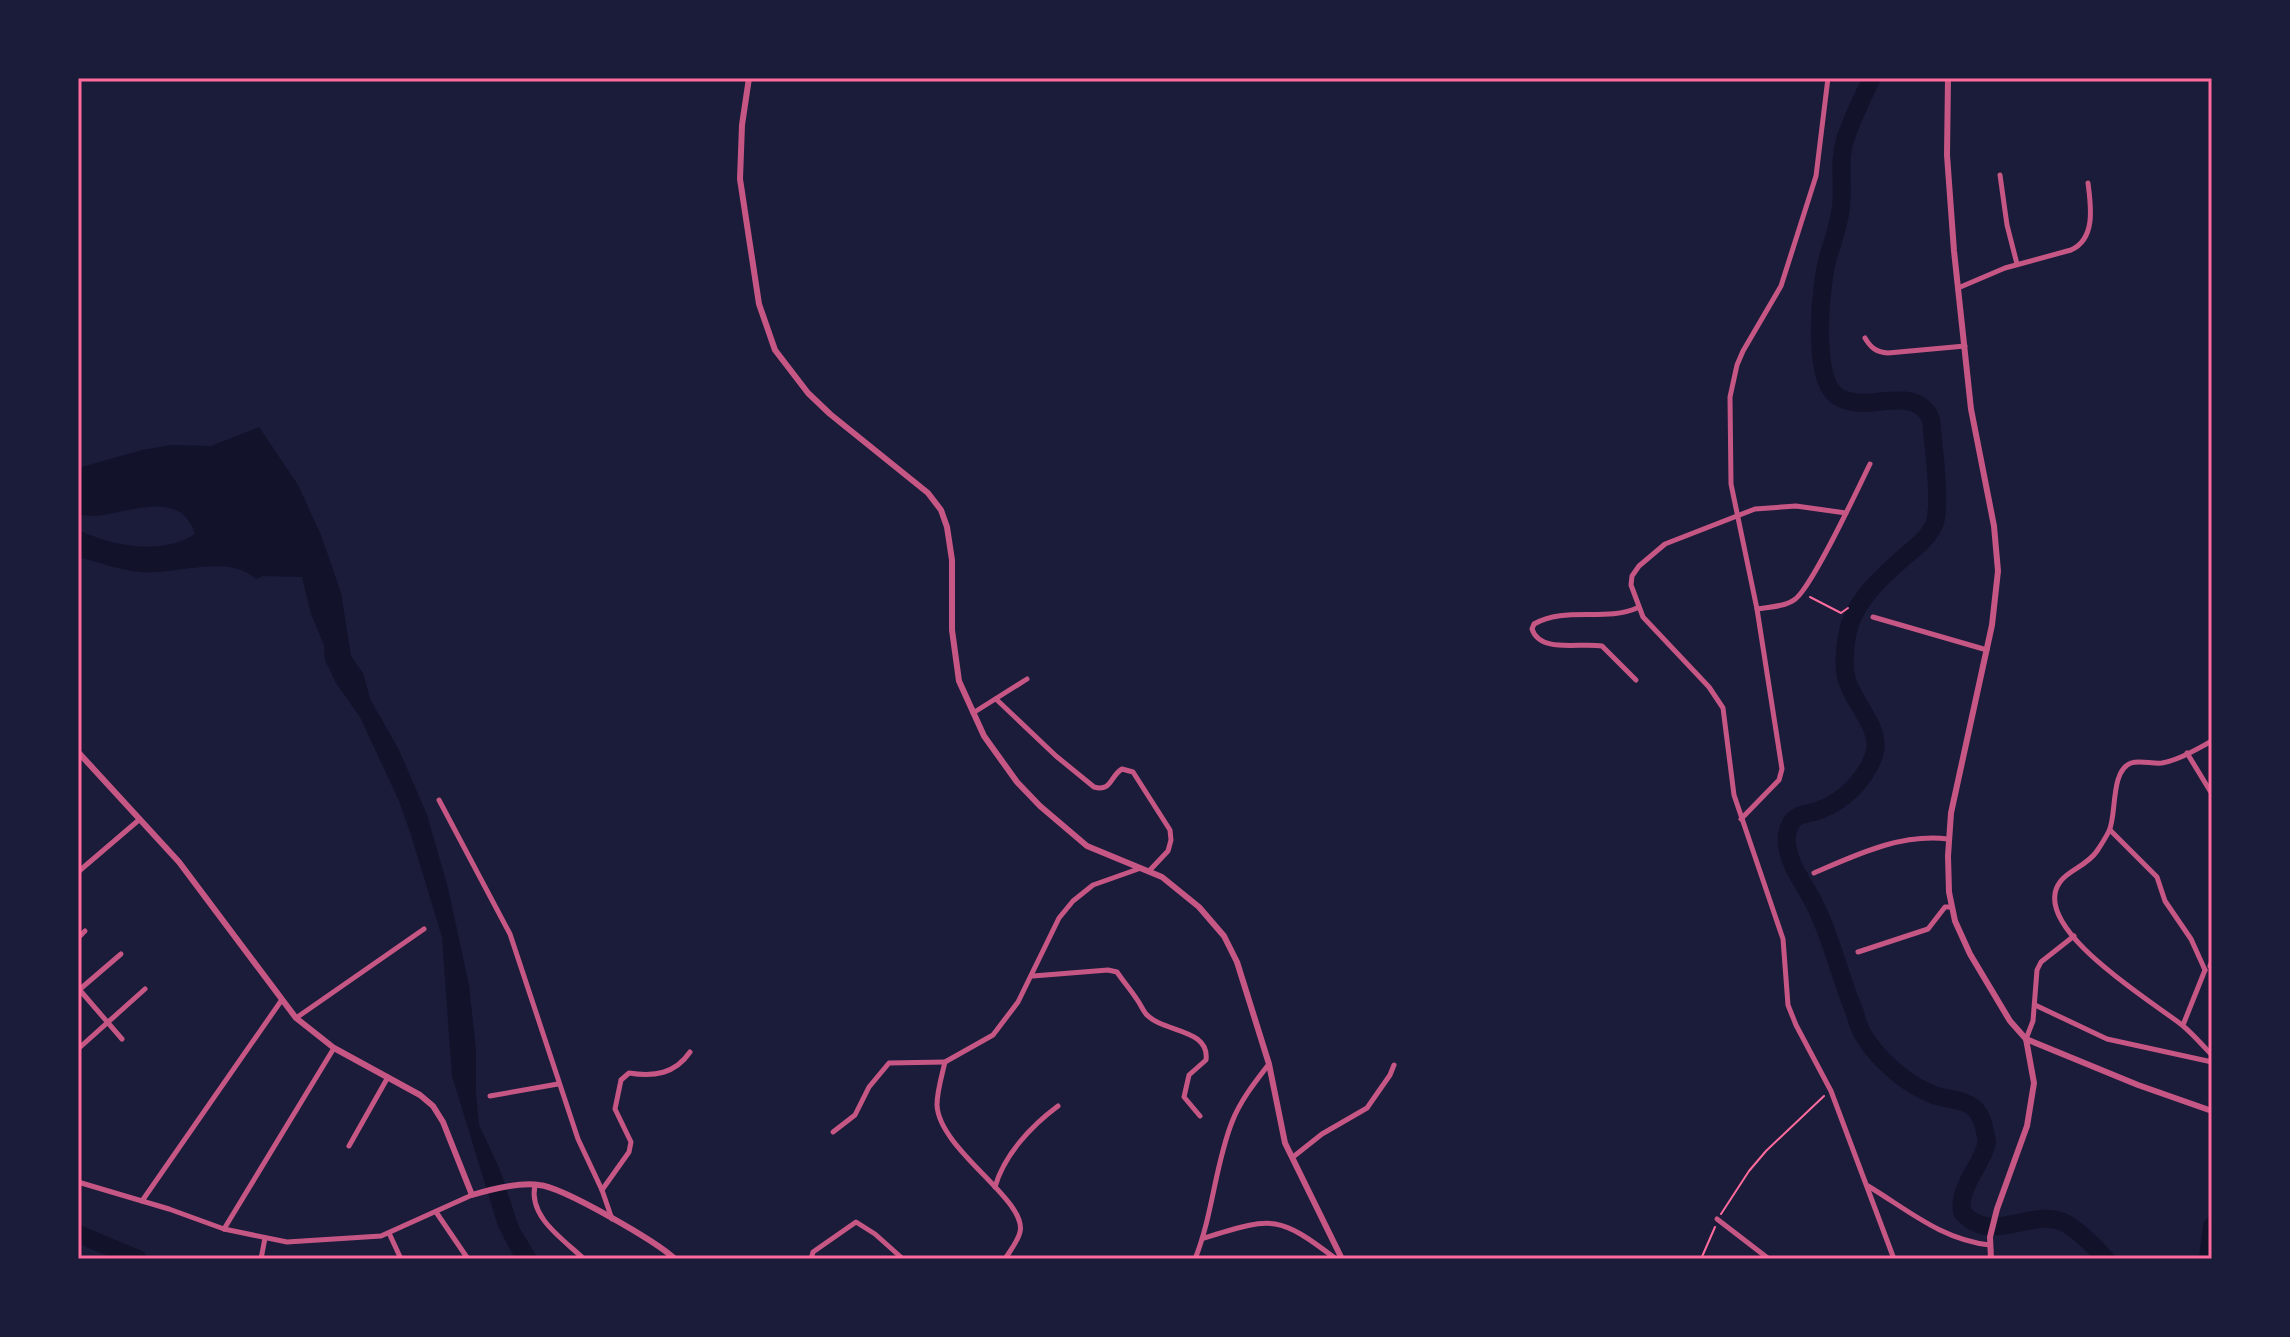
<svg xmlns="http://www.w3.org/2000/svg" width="2290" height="1337" font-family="Manrope,sans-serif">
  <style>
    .water { fill: #12122b }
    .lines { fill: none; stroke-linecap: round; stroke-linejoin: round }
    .river { stroke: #12122b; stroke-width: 18 }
    .path { stroke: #ff6b9d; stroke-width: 2 }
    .minor { stroke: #c65784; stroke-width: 5 }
    .tertiary { stroke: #c65784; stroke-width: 6 }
    .neatline { fill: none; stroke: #ff6b9d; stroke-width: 3 }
  </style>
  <rect width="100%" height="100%" fill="#1b1b3a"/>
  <path class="water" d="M259,427L298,485L321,535L341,593L351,656L363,673L371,701L399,750L427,815L448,888L469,985L476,1050V1093L479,1125L500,1170L519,1227L538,1259H515L498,1226L452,1076L442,937L411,835L399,801L360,717L336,683L325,660L324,645L311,614L302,577L263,576L256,579C229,553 175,575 140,572C119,570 99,562 78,557V530C113,546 161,556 195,534C182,491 136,510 103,515C95,517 86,515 78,515V468L142,450L171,445L211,446Z"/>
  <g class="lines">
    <g class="river">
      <path d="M1872,78C1862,98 1852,119 1845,140C1838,162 1844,185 1841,207C1839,224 1834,238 1829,254C1820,282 1811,379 1837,396C1867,416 1913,381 1931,419C1933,444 1941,501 1935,522C1930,537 1915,548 1903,558C1880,579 1853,602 1847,635C1845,648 1843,664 1846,677C1852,703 1883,728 1874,755C1865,780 1844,801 1820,810C1813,813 1803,813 1797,817C1788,823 1786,835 1787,844C1789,866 1806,886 1815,905C1832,939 1840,978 1855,1013C1861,1046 1902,1083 1934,1095C1946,1099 1964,1099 1974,1108C1983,1116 1985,1131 1987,1142C1982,1166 1958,1186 1962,1212C1991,1246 2029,1208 2063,1222C2078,1229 2095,1247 2106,1259"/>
      <polyline points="78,1234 138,1259"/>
      <polyline points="2208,1259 2212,1226"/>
    </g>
    <g class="path">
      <polyline points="1810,597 1841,613 1848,608"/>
      <polyline points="1721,1214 1749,1171 1766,1151 1824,1096"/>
      <polyline points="1701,1259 1715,1227"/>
    </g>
    <g class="minor">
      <polyline points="2000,175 2007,225 2017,264"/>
      <path d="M1958,288L2005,268L2071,250C2096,239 2091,206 2088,183"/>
      <path d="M1865,338C1871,348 1876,352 1888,353L1965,346"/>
      <polyline points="1846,513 1796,506 1755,509 1665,544 1639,566 1632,576 1631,585 1643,617 1709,687 1723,708 1734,795 1783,939 1788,1005 1796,1025 1831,1091 1894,1259"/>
      <path d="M1757,609C1768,607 1784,607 1794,600C1811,590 1858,488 1870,464"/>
      <polyline points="1873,617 1987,650"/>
      <path d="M1636,680L1602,646C1581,642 1540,654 1532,629L1534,624C1564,606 1606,622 1637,608"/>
      <path d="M996,699L1056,756L1094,787C1112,792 1110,776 1122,769L1133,772L1170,830L1171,840L1168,851L1150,870"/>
      <polyline points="973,713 1027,679"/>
      <path d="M2212,741C2197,749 2179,760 2162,763C2152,764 2140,760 2131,763C2110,771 2117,815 2109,831C2106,837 2101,845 2097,851C2087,866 2068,870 2060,882C2027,927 2156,1004 2182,1025C2193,1034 2202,1045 2212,1055"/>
      <polyline points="2187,753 2212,794"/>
      <polyline points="439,800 510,934 578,1139 602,1190 612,1219"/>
      <polyline points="1741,819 1779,780 1782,769 1757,609 1731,484 1730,397 1737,365 1743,351 1781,286 1816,176 1828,78"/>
      <polyline points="2110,830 2157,877 2165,901 2191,939 2205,970"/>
      <polyline points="78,872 140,819"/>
      <path d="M1814,873C1856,855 1901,833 1948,839"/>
      <polyline points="78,938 85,931"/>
      <polyline points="1858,952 1928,929 1945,907 1951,907"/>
      <polyline points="2210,966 2212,961"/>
      <path d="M1033,976L1108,970L1117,972C1123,981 1130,989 1136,998C1140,1003 1142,1009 1146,1014C1163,1033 1210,1028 1206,1060L1189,1075L1184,1097L1200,1116"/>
      <polyline points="78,988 122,1039"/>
      <polyline points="79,990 121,954"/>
      <polyline points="2035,1005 2107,1039 2212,1062"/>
      <polyline points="296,1018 424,929"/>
      <polyline points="2183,1025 2205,970"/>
      <polyline points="2026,1039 2033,1021 2037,970 2041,962 2074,936"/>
      <polyline points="78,1049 145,989"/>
      <polyline points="490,1096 558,1084"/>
      <polyline points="833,1132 855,1115 869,1087 889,1063 945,1062"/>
      <polyline points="349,1146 388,1077"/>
      <polyline points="1293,1157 1322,1134 1367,1108 1390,1075 1394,1065"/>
      <polyline points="78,1182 169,1209 224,1229 287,1242 381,1236 472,1195"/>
      <path d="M535,1185C528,1217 563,1239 584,1259"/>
      <path d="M1868,1186C1908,1210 1942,1240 1990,1245"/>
      <path d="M995,1187C1004,1155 1031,1126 1058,1106"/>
      <path d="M602,1190L629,1152L631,1142L615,1109L621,1080L629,1073C654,1077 675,1074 690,1052"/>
      <polyline points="142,1201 281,1001"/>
      <polyline points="436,1212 468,1259"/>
      <polyline points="1717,1219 1769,1259"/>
      <polyline points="224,1229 334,1048"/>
      <polyline points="389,1233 401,1259"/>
      <path d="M1204,1238C1273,1217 1277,1214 1336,1259"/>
      <polyline points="261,1259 265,1238"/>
      <polyline points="811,1259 813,1252 856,1222 875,1234 903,1259"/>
      <path d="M1005,1259C1010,1251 1018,1241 1020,1232C1028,1200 939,1150 937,1105C937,1091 942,1075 945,1062L993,1035L1018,1002L1059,918L1073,901L1093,885L1141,868"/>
      <path d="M1195,1259C1213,1214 1215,1165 1232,1122C1240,1101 1255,1082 1269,1064"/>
    </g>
    <g class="tertiary">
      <polyline points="749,78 742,125 740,179 759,304 775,350 808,393 830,414 928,493 941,510 947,527 952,560 952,630 959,681 984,736 1017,782 1040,806 1087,846 1162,877 1199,907 1224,936 1237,962 1269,1064 1285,1143 1342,1259"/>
      <polyline points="1948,78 1947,155 1954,251 1971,409 1994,526 1998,571 1992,625 1951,813 1948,856 1949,892 1955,921 1970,954 2010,1021 2026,1039 2034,1083 2027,1126 1997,1209 1990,1237 1991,1259"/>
      <path d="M78,752L179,862L296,1018L334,1048L420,1095L433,1106L443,1122L472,1195C492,1189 518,1182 539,1185C563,1187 657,1242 675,1259"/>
      <polyline points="2026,1039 2138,1085 2212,1111"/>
    </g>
  </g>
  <rect width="2290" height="1337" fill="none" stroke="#1b1b3a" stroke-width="160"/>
  <rect x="80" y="80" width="2130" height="1177" class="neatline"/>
</svg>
